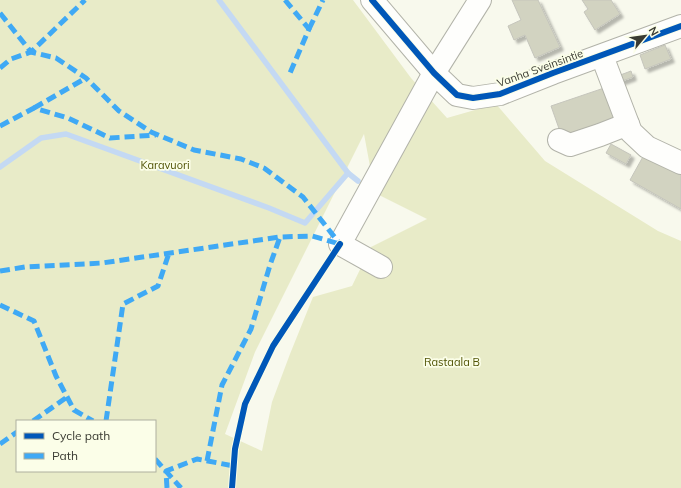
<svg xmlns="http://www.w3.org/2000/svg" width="681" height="488" font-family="Mulish,sans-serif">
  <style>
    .green { fill: #e8ebc8; fill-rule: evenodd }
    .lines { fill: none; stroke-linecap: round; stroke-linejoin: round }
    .stream { stroke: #c4d9f3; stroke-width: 5.5 }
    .building { fill: #d2d3c1; stroke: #c5c5bc; filter: url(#shadow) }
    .minor-casing { stroke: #b2b3a9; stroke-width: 24 }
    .minor { stroke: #fefefc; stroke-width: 22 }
    .quiet { stroke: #3fa9f5; stroke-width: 5; stroke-dasharray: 10 5; stroke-linecap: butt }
    .cycleway-casing { stroke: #fbfee8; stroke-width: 8 }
    .cycleway { stroke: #0057b8; stroke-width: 6 }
    .labels { text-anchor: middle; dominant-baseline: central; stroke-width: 3.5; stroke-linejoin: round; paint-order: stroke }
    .street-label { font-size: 11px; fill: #3a3b32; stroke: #fbfee8 }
    .park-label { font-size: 11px; fill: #515406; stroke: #fbfee8 }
  </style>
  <defs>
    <filter id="shadow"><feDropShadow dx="3.5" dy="3.5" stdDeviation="1" flood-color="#0004"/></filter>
  </defs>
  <rect width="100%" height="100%" fill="#f8f9ed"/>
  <path class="green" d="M0,0H353L411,78L447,118L496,104L545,161L658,231L681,241V488H0ZM364,134L375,193L427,219L371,247L352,286L313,297L290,354L272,402L262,451L225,434L255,352ZM17,421H155V471H17Z"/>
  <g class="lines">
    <g class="stream">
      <polyline points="219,0 348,173 358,181"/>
      <polyline points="0,167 41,138 66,134 269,208 305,223 348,173"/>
    </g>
  </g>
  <g class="building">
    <polygon points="512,0 538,0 560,47 535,58 525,35 514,40 508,26 521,20"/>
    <polygon points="582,0 611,0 620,14 595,30 584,12 588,9"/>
    <polygon points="665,45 671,59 645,69 640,55"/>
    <polygon points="631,71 633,77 617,83 615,77"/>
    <polygon points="607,87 618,117 562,137 551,106"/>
    <polygon points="611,144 631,155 626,164 606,153"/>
    <polygon points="645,153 681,172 681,209 630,180"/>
  </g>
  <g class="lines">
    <g class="minor-casing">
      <g id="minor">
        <polyline points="372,0 434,73 457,95 473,98 500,94 553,73 681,26"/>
        <polyline points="602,56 631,132 647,147 681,163"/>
        <polyline points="559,140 570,145 600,135 628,124"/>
        <polyline points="381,267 340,244 434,73 480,0"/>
      </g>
    </g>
    <use href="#minor" class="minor"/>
    <g class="quiet">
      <polyline points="285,0 309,29 290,73"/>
      <polyline points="0,13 31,52 56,58 86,78 119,111 151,132 194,150 241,159 264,168 303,197 340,244"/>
      <polyline points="309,29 323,0"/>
      <polyline points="0,68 11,59 31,52 85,0"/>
      <polyline points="34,108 86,78"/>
      <polyline points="0,126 34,108 68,118 110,138 156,135"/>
      <polyline points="0,271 25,267 102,263 280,237 312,236 340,244"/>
      <polyline points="0,305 34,321 56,376 74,410 93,421"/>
      <polyline points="33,421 67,397"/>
      <polyline points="106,421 123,304 158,286 169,253"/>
      <polyline points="0,444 17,432"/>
      <polyline points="155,459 181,488"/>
      <polyline points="207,461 222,385 251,329 270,265 280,237"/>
      <polyline points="167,488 166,471 197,459 234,466"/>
    </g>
    <g class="cycleway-casing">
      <g id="cycleway">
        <polyline points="372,0 434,73 457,95 473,98 500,94 553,73 681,26"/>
        <polyline points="232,488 235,449 245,404 273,346 340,244"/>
      </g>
    </g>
    <use href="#cycleway" class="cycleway"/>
  </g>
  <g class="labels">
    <g class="street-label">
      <text transform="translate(540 68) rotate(-20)">Vanha Sveinsintie</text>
    </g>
    <g class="park-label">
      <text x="165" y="165">Karavuori</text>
      <text x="452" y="362">Rastaala B</text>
    </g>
  </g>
  <rect x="16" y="420" width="140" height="52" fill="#fbfee8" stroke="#aeb09f"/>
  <rect x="24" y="433" width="20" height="6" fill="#0057b8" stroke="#aeb09f"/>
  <text x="52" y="440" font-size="12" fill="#3a3b32">Cycle path</text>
  <rect x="24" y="453" width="20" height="6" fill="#3fa9f5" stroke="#aeb09f"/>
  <text x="52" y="460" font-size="12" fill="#3a3b32">Path</text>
  <g transform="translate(645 36) rotate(61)" stroke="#fbfee8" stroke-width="3" paint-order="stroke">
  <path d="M0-3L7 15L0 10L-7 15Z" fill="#3a3b32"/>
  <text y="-6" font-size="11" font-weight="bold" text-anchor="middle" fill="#3a3b32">N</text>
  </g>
</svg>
